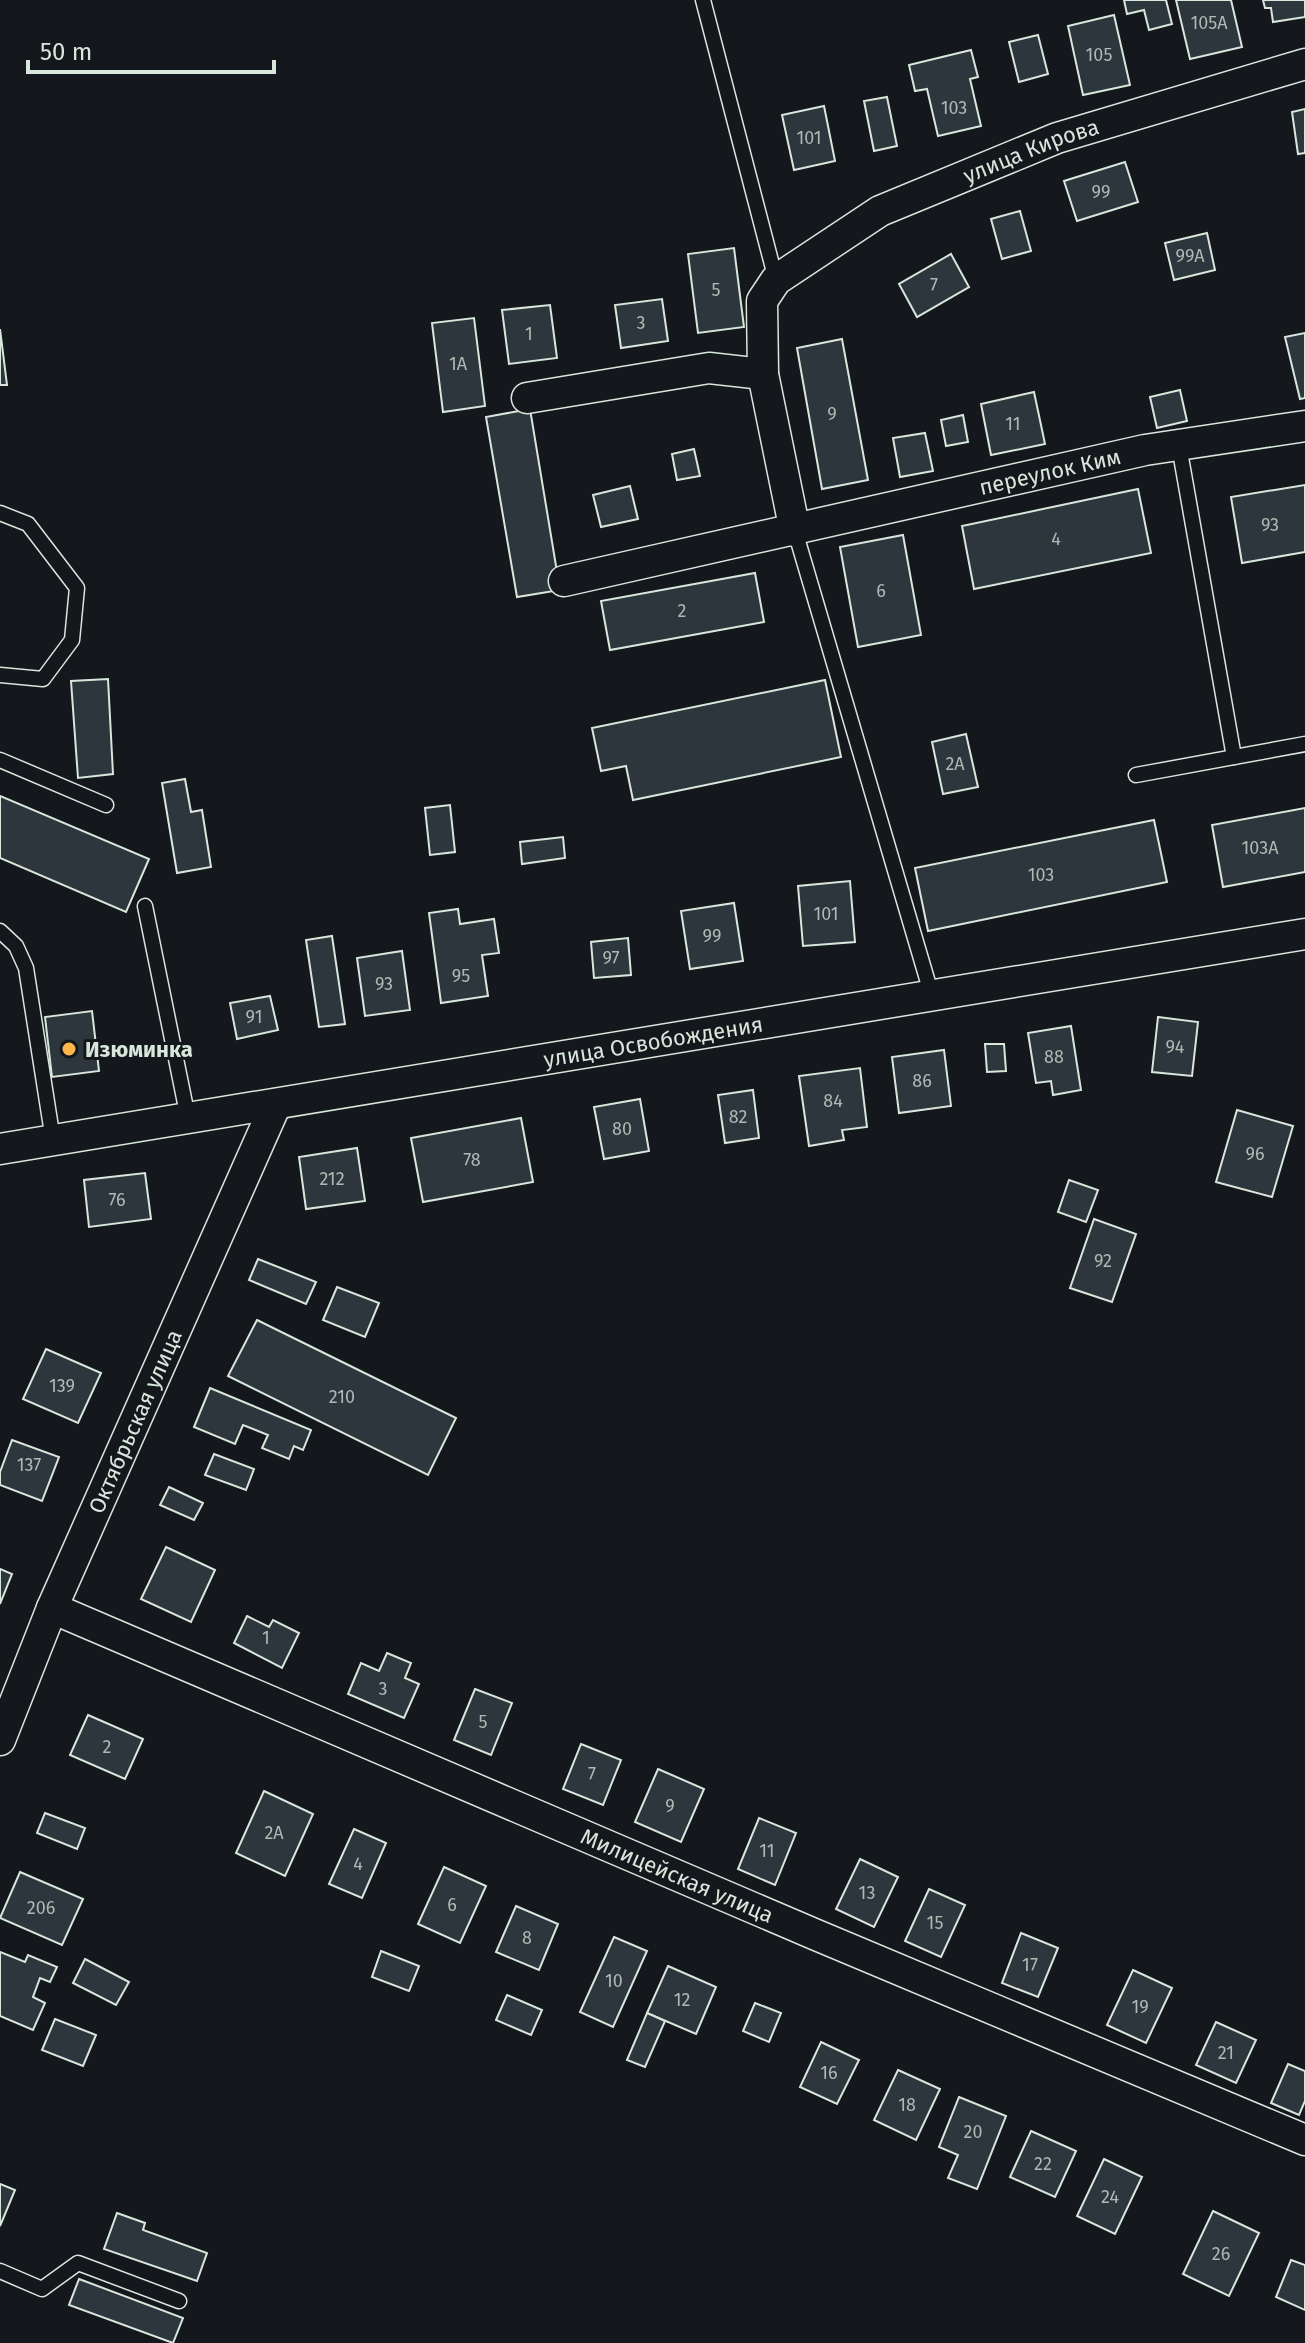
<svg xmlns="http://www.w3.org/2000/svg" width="1305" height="2343" font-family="'Fira Sans',sans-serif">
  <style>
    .building { fill: #2c363c; stroke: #d8e6dc; stroke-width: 2 }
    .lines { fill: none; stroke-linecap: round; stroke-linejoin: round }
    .service-casing { stroke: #d8e6dc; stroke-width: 17 }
    .minor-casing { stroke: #d8e6dc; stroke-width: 33 }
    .service { stroke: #14181c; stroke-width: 14 }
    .minor { stroke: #14181c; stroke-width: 30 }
    .poi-dot { fill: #ffb74d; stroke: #14181c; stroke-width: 3 }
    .labels { text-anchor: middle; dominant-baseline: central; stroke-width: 6; stroke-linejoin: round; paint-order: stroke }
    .number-label { font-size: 18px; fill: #adbab4 }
    .street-label { font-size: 22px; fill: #d8e6dc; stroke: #14181c }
    .poi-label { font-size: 22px; font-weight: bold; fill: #d8e6dc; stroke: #14181c; text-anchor: start }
  </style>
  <rect width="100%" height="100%" fill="#14181c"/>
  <g class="building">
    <polygon points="1124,0 1166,0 1172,24 1149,30 1144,10 1127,14"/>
    <polygon points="1176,0 1231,0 1242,47 1190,59"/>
    <polygon points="1263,0 1305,0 1305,17 1273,22 1271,8 1265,8"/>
    <polygon points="1114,15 1130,85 1083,95 1068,26"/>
    <polygon points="1038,35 1048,74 1019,82 1009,42"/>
    <polygon points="971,50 978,77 970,79 981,126 938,136 927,89 915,91 909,65"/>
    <polygon points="887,97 897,146 874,151 864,101"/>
    <polygon points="824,106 835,161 794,170 782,115"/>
    <polygon points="1305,109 1305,153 1298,154 1292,112"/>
    <polygon points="1125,162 1138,202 1077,221 1064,181"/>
    <polygon points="1020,211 1031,251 1002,259 991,219"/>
    <polygon points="1207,233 1215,270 1174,280 1165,243"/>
    <polygon points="734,248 744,327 698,333 688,254"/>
    <polygon points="951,254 969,287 917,317 899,284"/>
    <polygon points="662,299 668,341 621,348 615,305"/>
    <polygon points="550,305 557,358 509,364 502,310"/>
    <polygon points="474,318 485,406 443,412 432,323"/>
    <polygon points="0,329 7,385 0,385"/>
    <polygon points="1305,333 1305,398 1300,399 1285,337"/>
    <polygon points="842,339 868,480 822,489 797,348"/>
    <polygon points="1180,390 1187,421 1157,428 1150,397"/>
    <polygon points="1034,392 1045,444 991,455 981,404"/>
    <polygon points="530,409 560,590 517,597 486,417"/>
    <polygon points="963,415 968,442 946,446 941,420"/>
    <polygon points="925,433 933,471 900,477 893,438"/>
    <polygon points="694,449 700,476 677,480 672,454"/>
    <polygon points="1305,485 1305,552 1242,563 1231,497"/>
    <polygon points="630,486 638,519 601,527 593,495"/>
    <polygon points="1138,489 1151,553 974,589 962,526"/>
    <polygon points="903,535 921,635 858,647 840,547"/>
    <polygon points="755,573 764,622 610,650 601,601"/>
    <polygon points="108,679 113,774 78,778 71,681"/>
    <polygon points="825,680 841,757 633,800 626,766 601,771 592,728"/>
    <polygon points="966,734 978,787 943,794 932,742"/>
    <polygon points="185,779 191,812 202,810 211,867 177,873 162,783"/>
    <polygon points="0,796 149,859 126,912 0,858"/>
    <polygon points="450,805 455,852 430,855 425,808"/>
    <polygon points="1305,808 1305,872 1223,887 1212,825"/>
    <polygon points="1154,820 1167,882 928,931 915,868"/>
    <polygon points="563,837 565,858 522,864 520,842"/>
    <polygon points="850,881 855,942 803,946 798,886"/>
    <polygon points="734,903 743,961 690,969 681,911"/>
    <polygon points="458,909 460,924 494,919 499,953 482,955 488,996 441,1003 429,913"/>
    <polygon points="332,936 345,1024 319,1027 306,940"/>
    <polygon points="628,938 631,975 594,978 591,942"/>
    <polygon points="402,951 410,1010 365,1016 357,958"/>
    <polygon points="270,996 278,1030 237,1039 230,1003"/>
    <polygon points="92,1011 99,1071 52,1077 45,1017"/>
    <polygon points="1158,1017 1198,1022 1192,1076 1152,1072"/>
    <polygon points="1071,1026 1081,1090 1053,1095 1051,1081 1036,1083 1028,1033"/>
    <polygon points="985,1044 1004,1044 1006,1071 987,1072"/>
    <polygon points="944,1050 951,1106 899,1113 892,1057"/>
    <polygon points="860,1068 867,1127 842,1130 844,1140 809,1146 799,1076"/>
    <polygon points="753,1090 759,1138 725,1143 718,1095"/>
    <polygon points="640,1099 649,1151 604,1159 594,1107"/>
    <polygon points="1237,1110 1293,1126 1272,1197 1216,1182"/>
    <polygon points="521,1118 533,1182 423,1202 411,1138"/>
    <polygon points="357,1148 365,1201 306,1209 299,1157"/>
    <polygon points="145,1173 151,1219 89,1227 84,1180"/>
    <polygon points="1069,1180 1098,1190 1086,1222 1058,1212"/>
    <polygon points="1094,1219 1136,1234 1112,1302 1070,1288"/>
    <polygon points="258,1259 316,1282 306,1304 249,1280"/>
    <polygon points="337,1287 379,1303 365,1337 323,1320"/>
    <polygon points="257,1320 456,1418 428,1475 228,1376"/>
    <polygon points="46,1349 101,1373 78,1423 23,1399"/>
    <polygon points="210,1388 311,1430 303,1450 294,1446 289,1459 262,1448 268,1435 243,1425 235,1444 194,1427"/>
    <polygon points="12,1440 59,1457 42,1501 0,1485 0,1472"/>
    <polygon points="214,1454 254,1469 246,1490 205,1475"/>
    <polygon points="169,1487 203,1503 194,1520 160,1505"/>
    <polygon points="166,1547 215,1570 191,1622 141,1599"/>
    <polygon points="0,1569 12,1574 0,1604"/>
    <polygon points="247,1616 269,1627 273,1620 299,1633 282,1668 234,1643"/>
    <polygon points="387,1653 411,1663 405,1678 419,1684 404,1718 348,1694 361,1663 379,1671"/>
    <polygon points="475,1689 512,1703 491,1755 454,1740"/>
    <polygon points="88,1715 143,1739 125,1779 70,1755"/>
    <polygon points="581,1744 621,1760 603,1805 563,1789"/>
    <polygon points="658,1769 704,1789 681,1842 635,1822"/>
    <polygon points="264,1791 313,1814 285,1876 236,1853"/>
    <polygon points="45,1813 85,1828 77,1849 37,1833"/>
    <polygon points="759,1818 796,1833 775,1885 738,1869"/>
    <polygon points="354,1829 386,1843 362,1898 329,1884"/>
    <polygon points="860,1859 898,1877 874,1927 836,1909"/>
    <polygon points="444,1867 486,1886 460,1943 418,1924"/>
    <polygon points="20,1872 83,1899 62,1945 0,1918"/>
    <polygon points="929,1889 965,1905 941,1957 905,1941"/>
    <polygon points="516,1906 558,1924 539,1970 496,1952"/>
    <polygon points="1021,1933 1058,1948 1038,1997 1002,1983"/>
    <polygon points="614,1937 647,1951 613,2027 580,2012"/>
    <polygon points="381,1951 419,1966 409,1991 372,1977"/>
    <polygon points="0,1952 25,1962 28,1955 57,1967 50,1982 40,1978 33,1997 45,2003 33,2030 0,2016"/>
    <polygon points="85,1959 129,1982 116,2005 73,1983"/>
    <polygon points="668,1966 716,1987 696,2034 647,2013"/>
    <polygon points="1133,1970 1172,1988 1146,2043 1107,2025"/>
    <polygon points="507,1995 542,2010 531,2035 496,2020"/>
    <polygon points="755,2003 781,2013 769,2042 743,2031"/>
    <polygon points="647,2013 665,2021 645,2067 627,2060"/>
    <polygon points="55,2019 96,2035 83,2066 42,2050"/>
    <polygon points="1216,2022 1256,2040 1236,2083 1196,2065"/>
    <polygon points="821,2042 859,2060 837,2104 800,2087"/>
    <polygon points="1288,2064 1305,2071 1305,2101 1299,2115 1271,2103"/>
    <polygon points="898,2070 940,2089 916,2140 874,2120"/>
    <polygon points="959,2097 1006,2116 977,2189 948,2178 958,2155 939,2147"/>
    <polygon points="1031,2131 1076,2151 1055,2197 1010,2177"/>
    <polygon points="1104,2159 1142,2177 1115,2234 1077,2216"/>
    <polygon points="0,2184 15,2190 0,2226"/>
    <polygon points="1213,2211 1259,2233 1229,2296 1183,2274"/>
    <polygon points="117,2213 145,2223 143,2230 207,2253 197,2281 104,2249"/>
    <polygon points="1291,2260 1305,2265 1305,2310 1276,2297"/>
    <polygon points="79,2279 183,2318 173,2343 69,2305"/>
  </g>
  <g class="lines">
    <g class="service-casing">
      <g id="service">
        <polyline points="703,0 776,280"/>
        <polyline points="1179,446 1234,757"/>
        <polyline points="0,513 28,524 77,588 72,640 43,679 0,675"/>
        <polyline points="795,531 932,996"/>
        <polyline points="0,760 106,805"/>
        <polyline points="1136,775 1305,744"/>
        <polyline points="145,906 188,1118"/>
        <polyline points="0,931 16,946 26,968 53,1140"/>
        <polyline points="0,2271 42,2289 78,2263 179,2301"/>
      </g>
    </g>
    <g class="minor-casing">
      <g id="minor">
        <polyline points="527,398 709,368 763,374"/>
        <path id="s1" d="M795,531L763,374L762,301L776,280L880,211L1057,138L1305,64"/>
        <path id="s2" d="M564,581L1145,450L1305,426"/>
        <path id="s3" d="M0,1149L1305,934"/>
        <path id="s4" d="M52,1608L814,1934L1305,2140"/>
        <path id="s5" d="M0,1740L52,1608L276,1104"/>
      </g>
    </g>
    <use href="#service" class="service"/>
    <use href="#minor" class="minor"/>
  </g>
  <circle class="poi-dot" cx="69" cy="1049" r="8"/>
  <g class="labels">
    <g class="number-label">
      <text x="1209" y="23">105А</text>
      <text x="1099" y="55">105</text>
      <text x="954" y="108">103</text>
      <text x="809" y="138">101</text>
      <text x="1101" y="192">99</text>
      <text x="1190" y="256">99А</text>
      <text x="934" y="285">7</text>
      <text x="716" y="290">5</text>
      <text x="641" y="323">3</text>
      <text x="529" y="334">1</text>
      <text x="458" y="364">1А</text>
      <text x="832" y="414">9</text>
      <text x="1013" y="424">11</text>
      <text x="1270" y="525">93</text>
      <text x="1056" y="539">4</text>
      <text x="881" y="591">6</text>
      <text x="682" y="611">2</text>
      <text x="955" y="764">2А</text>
      <text x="1260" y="848">103А</text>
      <text x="1041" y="875">103</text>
      <text x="826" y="914">101</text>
      <text x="712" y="936">99</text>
      <text x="611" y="958">97</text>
      <text x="461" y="976">95</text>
      <text x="384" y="984">93</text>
      <text x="254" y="1017">91</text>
      <text x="1175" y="1047">94</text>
      <text x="1054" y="1057">88</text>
      <text x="922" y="1081">86</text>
      <text x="833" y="1101">84</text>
      <text x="738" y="1117">82</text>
      <text x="622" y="1129">80</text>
      <text x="1255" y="1154">96</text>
      <text x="472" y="1160">78</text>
      <text x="332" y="1179">212</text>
      <text x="117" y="1200">76</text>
      <text x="1103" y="1261">92</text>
      <text x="62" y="1386">139</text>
      <text x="342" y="1397">210</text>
      <text x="29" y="1465">137</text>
      <text x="266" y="1638">1</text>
      <text x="383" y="1689">3</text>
      <text x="483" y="1722">5</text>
      <text x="107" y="1747">2</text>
      <text x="592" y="1774">7</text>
      <text x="670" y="1806">9</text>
      <text x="274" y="1833">2А</text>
      <text x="767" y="1851">11</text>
      <text x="358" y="1864">4</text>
      <text x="867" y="1893">13</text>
      <text x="452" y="1905">6</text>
      <text x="41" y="1908">206</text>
      <text x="935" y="1923">15</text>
      <text x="527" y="1938">8</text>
      <text x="1030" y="1965">17</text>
      <text x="614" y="1981">10</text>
      <text x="682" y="2000">12</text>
      <text x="1140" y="2007">19</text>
      <text x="1226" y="2053">21</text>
      <text x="829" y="2073">16</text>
      <text x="907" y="2105">18</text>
      <text x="973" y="2132">20</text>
      <text x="1043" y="2164">22</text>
      <text x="1110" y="2197">24</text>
      <text x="1221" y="2254">26</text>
    </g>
    <g class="street-label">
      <text stroke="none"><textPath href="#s1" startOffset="546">улица Кирова</textPath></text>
      <text stroke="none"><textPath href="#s2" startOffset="498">переулок Ким</textPath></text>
      <text stroke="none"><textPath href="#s3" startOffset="662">улица Освобождения</textPath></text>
      <text stroke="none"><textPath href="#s5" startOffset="346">Октябрьская улица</textPath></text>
      <text stroke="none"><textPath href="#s4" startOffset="680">Милицейская улица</textPath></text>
    </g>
    <g class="poi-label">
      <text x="85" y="1049">Изюминка</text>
    </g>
  </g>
  <path d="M28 60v12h246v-12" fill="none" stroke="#d8e6dc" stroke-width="4"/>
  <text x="40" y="60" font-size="24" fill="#d8e6dc" stroke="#14181c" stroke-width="6" paint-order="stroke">50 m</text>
</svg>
